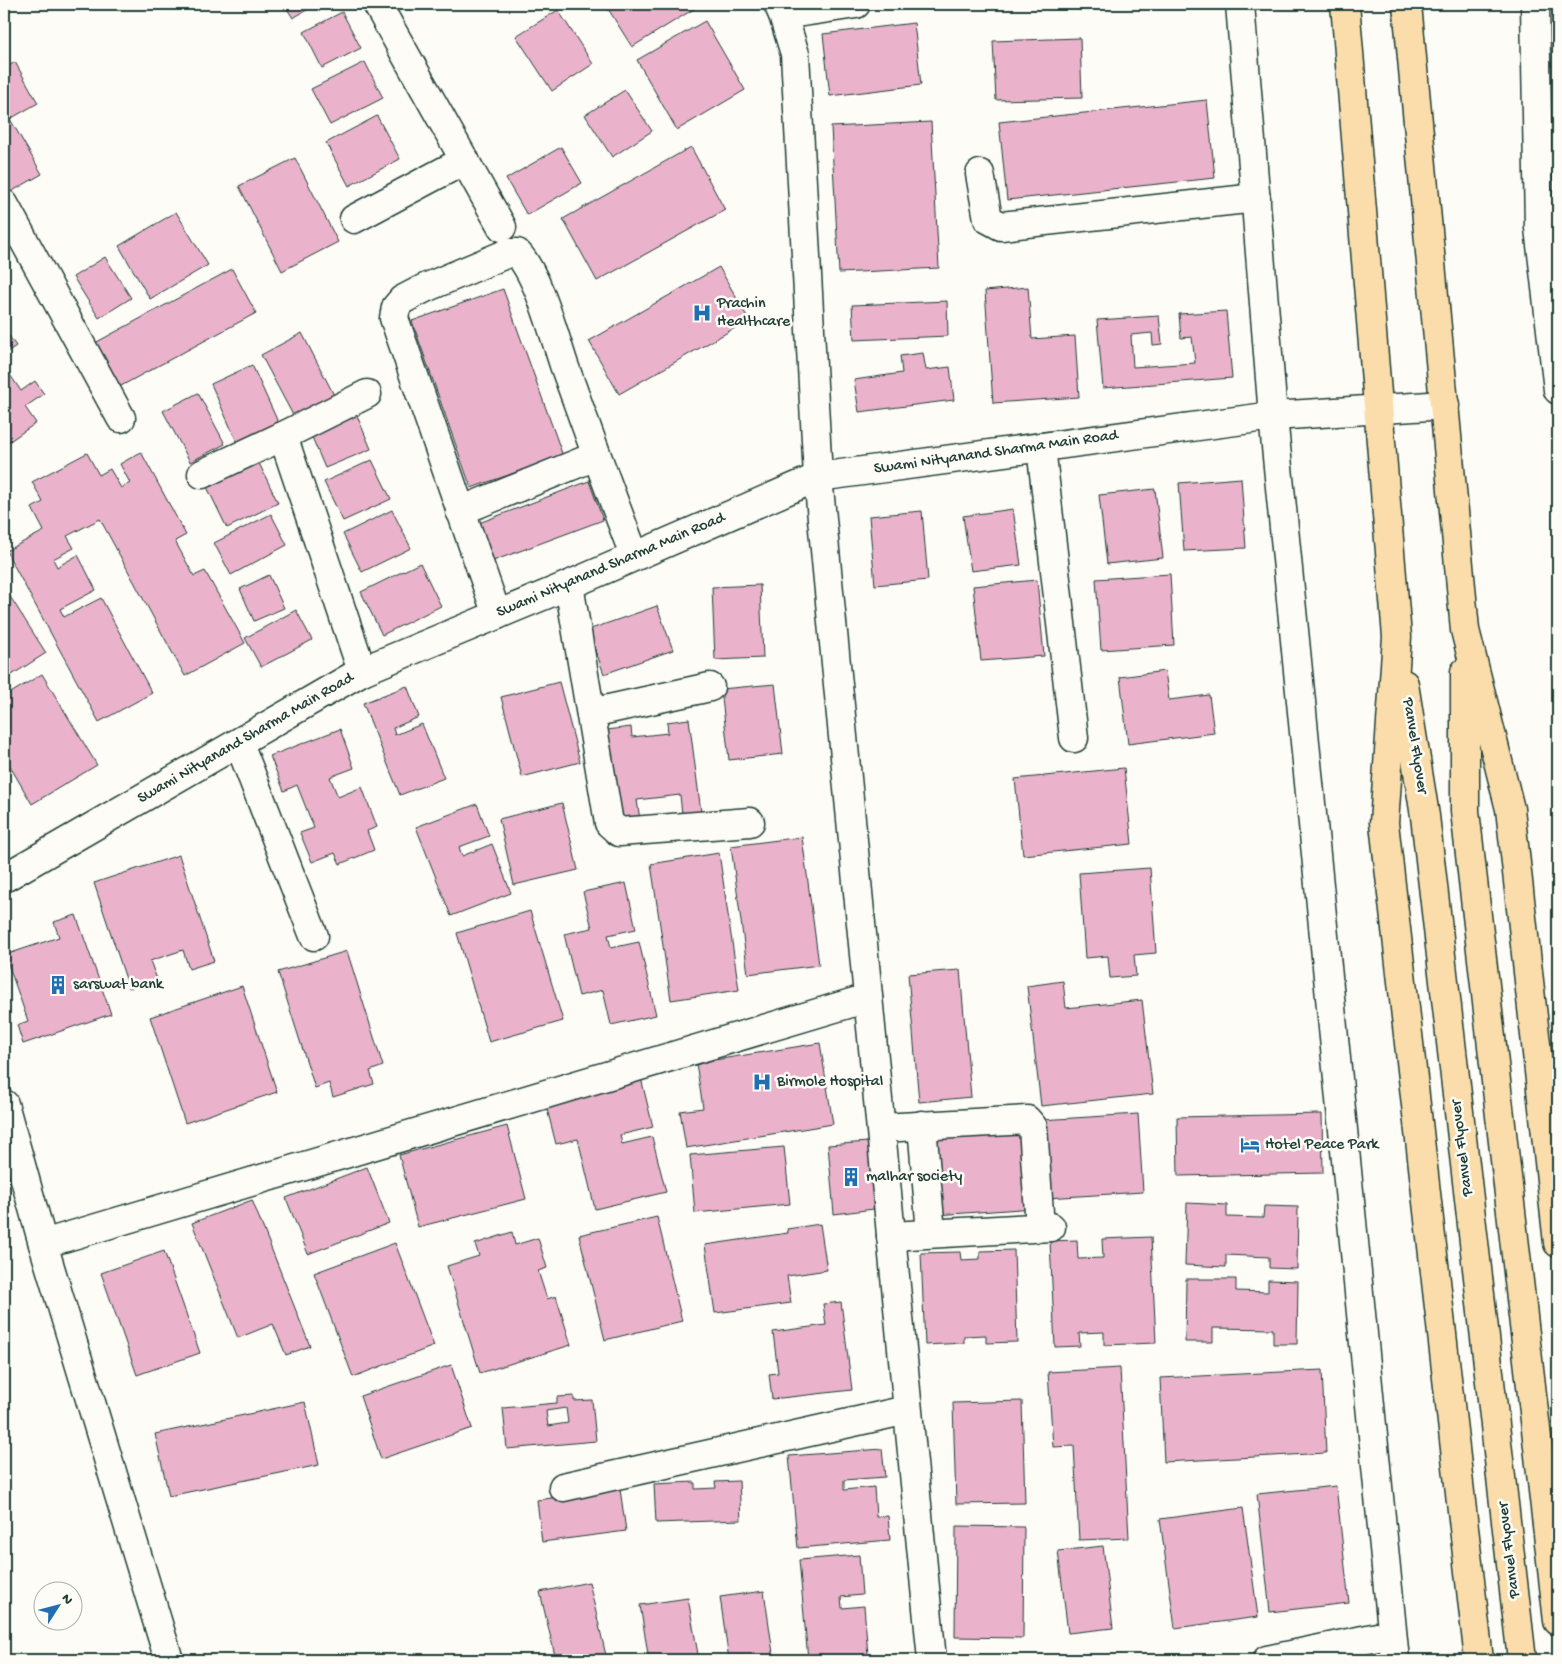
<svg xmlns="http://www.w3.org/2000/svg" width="1562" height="1664" font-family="'Gochi Hand',sans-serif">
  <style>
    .building { fill: #eab3cb; stroke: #1f3d34; fill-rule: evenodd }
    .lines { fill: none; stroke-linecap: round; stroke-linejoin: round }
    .minor-casing { stroke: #1f3d34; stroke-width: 31 }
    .highway-casing { stroke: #1f3d34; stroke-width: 31 }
    .minor { stroke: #fdfcf7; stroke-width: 28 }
    .highway { stroke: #faddab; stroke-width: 28 }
    .labels { text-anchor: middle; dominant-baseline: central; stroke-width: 5; stroke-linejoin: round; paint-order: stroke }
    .poi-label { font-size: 16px; fill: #1f3d34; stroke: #fdfcf7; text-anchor: start }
    .street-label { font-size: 16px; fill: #1f3d34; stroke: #fdfcf7 }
  </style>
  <rect width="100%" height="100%" fill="#fdfcf7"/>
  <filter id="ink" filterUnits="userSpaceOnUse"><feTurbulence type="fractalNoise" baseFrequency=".02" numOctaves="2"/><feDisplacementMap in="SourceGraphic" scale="10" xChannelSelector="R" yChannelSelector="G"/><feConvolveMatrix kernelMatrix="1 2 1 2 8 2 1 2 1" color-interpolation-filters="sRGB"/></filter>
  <g filter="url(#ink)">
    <g class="building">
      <polygon points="284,4 317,4 293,18"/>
      <polygon points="605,4 702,4 632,47"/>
      <polygon points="558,10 593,64 552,91 516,36"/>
      <polygon points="342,12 361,48 322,68 304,32"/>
      <polygon points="705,21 745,90 677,130 637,60"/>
      <polygon points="914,23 921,85 830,96 823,34"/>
      <polygon points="1080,38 1082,98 996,100 993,41"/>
      <polygon points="15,62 38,103 10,119 42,174 9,193 4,184 4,69"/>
      <polygon points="365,62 383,98 330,125 311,89"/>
      <polygon points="625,90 652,131 612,157 585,115"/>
      <polygon points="1207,100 1215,178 1007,200 999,122"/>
      <polygon points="377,116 400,159 349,186 326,143"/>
      <polygon points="931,122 939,268 839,273 831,127"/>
      <polygon points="561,147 582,183 527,215 506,179"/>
      <polygon points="691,147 725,210 597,281 563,219"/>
      <polygon points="295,158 338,242 282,271 239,186"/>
      <polygon points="176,212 208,265 150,299 119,246"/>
      <polygon points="105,257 131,298 99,318 73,277"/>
      <polygon points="719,267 749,320 619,394 589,341"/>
      <polygon points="232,269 256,313 119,387 95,343"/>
      <polygon points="1028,287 1032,339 1075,336 1079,397 993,403 985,291"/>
      <polygon points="503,289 563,456 471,488 412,321"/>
      <polygon points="947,301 948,336 854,340 852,305"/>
      <polygon points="1226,311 1232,378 1103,388 1097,320 1159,316 1162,344 1153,345 1152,333 1131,335 1133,367 1195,363 1192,337 1181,338 1179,314"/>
      <polygon points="302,333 335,397 295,419 261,355"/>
      <polygon points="9,336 16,346 4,354 4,340"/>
      <polygon points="923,353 926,370 950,367 954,400 859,412 854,380 902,373 900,356"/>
      <polygon points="252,365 278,422 237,442 211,384"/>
      <polygon points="4,366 21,391 35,381 44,394 25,407 36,423 4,445"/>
      <polygon points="198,393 225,444 190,462 163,411"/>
      <polygon points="355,411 371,449 325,468 309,430"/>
      <polygon points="141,452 186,535 175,541 194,576 205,571 245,643 185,676 100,519 67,536 74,548 53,559 57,567 78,555 96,590 60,609 64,617 101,598 152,693 99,722 6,551 44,531 32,508 43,502 32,482 87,453 99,475 110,469 121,488 130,483 120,464"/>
      <polygon points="372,460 391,499 343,521 324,482"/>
      <polygon points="258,461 278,503 227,528 206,485"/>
      <polygon points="1241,478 1246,548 1184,551 1179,483"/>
      <polygon points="589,481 603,520 493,561 479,523"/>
      <polygon points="1155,489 1163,558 1107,564 1099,495"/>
      <polygon points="1013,509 1021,565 971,571 963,516"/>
      <polygon points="392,510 411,548 362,572 343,534"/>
      <polygon points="922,511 928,580 875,585 869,516"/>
      <polygon points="271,514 287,545 231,575 214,543"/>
      <polygon points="420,563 441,606 382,635 361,592"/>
      <polygon points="1170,574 1174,645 1101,650 1096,579"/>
      <polygon points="269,575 284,608 254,621 240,589"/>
      <polygon points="1037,580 1044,656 981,661 973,586"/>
      <polygon points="760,585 763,658 715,660 712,587"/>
      <polygon points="4,587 46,653 4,680"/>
      <polygon points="657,606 673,650 604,674 588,630"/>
      <polygon points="296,610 312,640 261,667 245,638"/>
      <polygon points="1165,671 1169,700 1209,695 1214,733 1128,744 1120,677"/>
      <polygon points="42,674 97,765 32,804 4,756 4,697"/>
      <polygon points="559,682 580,762 522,777 501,697"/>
      <polygon points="775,684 783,754 729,760 721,689"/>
      <polygon points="407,686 419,717 393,728 395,735 422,724 444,778 400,795 363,703"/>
      <polygon points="689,719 701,812 682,814 680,795 637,800 640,820 620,822 607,730 631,727 632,737 668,733 667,722"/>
      <polygon points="340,729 354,768 330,777 338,797 362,787 377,827 367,831 374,850 340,864 335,853 312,862 300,833 314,828 297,785 284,791 270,756"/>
      <polygon points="1124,768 1132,844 1023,855 1015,779"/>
      <polygon points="562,803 578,870 514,885 499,819"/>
      <polygon points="477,804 489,836 459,847 462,856 492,844 511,893 451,916 416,827"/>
      <polygon points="802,837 819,965 748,974 731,846"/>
      <polygon points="719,853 739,990 671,1000 651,864"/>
      <polygon points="179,855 214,961 189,969 183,950 150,961 157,979 129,988 94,883"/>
      <polygon points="1150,868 1156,953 1134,955 1136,976 1110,978 1108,956 1085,958 1079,873"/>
      <polygon points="626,883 636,929 608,935 611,948 639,942 656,1015 611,1025 603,990 579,996 564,934 592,928 583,892"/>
      <polygon points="530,911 563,1021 489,1042 457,933"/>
      <polygon points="76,915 111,1014 23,1044 17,1025 28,1021 5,955 59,937 54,922"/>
      <polygon points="347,951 383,1066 370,1071 374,1084 333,1097 329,1083 315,1088 278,972"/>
      <polygon points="960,970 971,1097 919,1102 908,974"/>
      <polygon points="1063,981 1066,1008 1142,1000 1153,1094 1041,1106 1027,986"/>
      <polygon points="242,986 277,1092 185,1123 150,1017"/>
      <polygon points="820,1043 833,1124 686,1148 680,1111 703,1108 696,1063"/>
      <polygon points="641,1078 653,1127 620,1135 622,1144 652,1137 666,1192 595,1209 578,1139 556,1144 545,1101"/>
      <polygon points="1138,1114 1143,1192 1047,1198 1041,1120"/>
      <polygon points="1322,1114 1323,1173 1178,1176 1177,1117"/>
      <polygon points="507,1126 526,1199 418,1227 399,1155"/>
      <polygon points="1028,1127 1034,1208 937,1215 931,1134"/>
      <polygon points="868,1142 874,1209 834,1214 828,1145"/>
      <polygon points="784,1147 790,1204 695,1213 690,1155"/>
      <polygon points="367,1167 389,1223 308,1254 286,1198"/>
      <polygon points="252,1200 310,1346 286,1355 273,1324 238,1338 192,1223"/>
      <polygon points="1187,1203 1227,1205 1227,1217 1263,1218 1264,1206 1298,1207 1297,1269 1269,1268 1269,1257 1226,1255 1226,1267 1185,1265"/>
      <polygon points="657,1217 682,1321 605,1340 579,1235"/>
      <polygon points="820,1224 827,1270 787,1276 791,1303 715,1313 705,1245 788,1233 787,1229"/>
      <polygon points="512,1232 515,1245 538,1238 547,1268 538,1271 547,1299 556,1296 571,1345 480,1373 447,1266 479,1256 475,1244"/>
      <polygon points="1151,1237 1156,1343 1104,1345 1104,1332 1079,1333 1080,1346 1055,1347 1050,1241 1077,1240 1078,1259 1103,1258 1102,1239"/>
      <polygon points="395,1243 434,1346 353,1377 314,1273"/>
      <polygon points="1014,1250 1017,1342 986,1343 986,1335 964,1336 964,1343 925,1345 921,1253 960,1252 961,1260 980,1259 980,1251"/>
      <polygon points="164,1251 200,1353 137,1375 101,1273"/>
      <polygon points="1186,1279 1236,1279 1236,1291 1268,1292 1268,1280 1298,1281 1297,1344 1273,1344 1273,1329 1213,1328 1213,1342 1185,1342"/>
      <polygon points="841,1302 852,1390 772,1399 769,1374 778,1373 773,1332 826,1325 823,1304"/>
      <polygon points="451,1365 472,1428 381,1459 360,1396"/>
      <polygon points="1120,1368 1129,1538 1079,1540 1074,1446 1053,1447 1048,1372"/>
      <polygon points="1322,1370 1326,1453 1164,1462 1160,1378"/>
      <path d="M574,1396V1401L592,1400L596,1441L507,1449L503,1408L557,1403V1397ZM566,1408L568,1423L548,1426L546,1411Z"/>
      <polygon points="1022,1401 1025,1503 956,1504 953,1403"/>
      <polygon points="305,1402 319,1465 169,1496 155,1434"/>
      <polygon points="882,1449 885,1477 844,1480 844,1490 874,1487 876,1517 888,1516 890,1540 798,1548 789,1456"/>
      <polygon points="739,1481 741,1520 656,1523 654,1484 695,1482 695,1489 716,1488 715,1482"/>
      <polygon points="1336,1486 1349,1603 1270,1612 1257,1494"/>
      <polygon points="620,1489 626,1531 542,1542 537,1500"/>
      <polygon points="1243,1508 1258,1617 1175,1628 1160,1519"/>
      <polygon points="956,1526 1024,1527 1023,1638 955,1637"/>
      <polygon points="1103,1546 1113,1628 1068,1633 1058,1551"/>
      <polygon points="859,1555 862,1595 841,1597 842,1608 864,1606 868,1655 808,1660 799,1560"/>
      <polygon points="589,1582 607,1660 556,1660 540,1592"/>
      <polygon points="764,1591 774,1660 729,1660 720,1597"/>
      <polygon points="688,1598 699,1660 649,1660 640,1605"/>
    </g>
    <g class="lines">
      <g class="minor-casing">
        <g id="minor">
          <polyline points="377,4 502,227"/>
          <polyline points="778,4 783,15 795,54 818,477 932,1660"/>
          <polyline points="1240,4 1273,416 1395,1660"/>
          <polyline points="1535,4 1539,228 1558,390"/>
          <polyline points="783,15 856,4"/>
          <polyline points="980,174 988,219 1001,226 1256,198"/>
          <polyline points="4,204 121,418"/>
          <polyline points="354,219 465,160"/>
          <polyline points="283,436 362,671"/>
          <polyline points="1041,447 1074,738"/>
          <polyline points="202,474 283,436 367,394"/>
          <polyline points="460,511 596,456"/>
          <polyline points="569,585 609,823 619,832 750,822"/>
          <path d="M497,615L394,318L396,307L402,300L425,288L508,253H517C538,274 554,335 564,365C587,429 610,492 634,555"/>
          <polyline points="591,713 710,687"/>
          <polyline points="239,743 314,936"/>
          <polyline points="4,878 362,671 569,585 818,477 1273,416 1445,405"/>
          <polyline points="4,1104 43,1244 169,1660"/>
          <polyline points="922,1125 931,1233"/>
          <polyline points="881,1128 1027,1120 1033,1127 1040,1227"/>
          <polyline points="891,1236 1051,1227"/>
          <polyline points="43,1244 868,998"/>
          <polyline points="563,1487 907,1410"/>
          <polyline points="1267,1660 1392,1634"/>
        </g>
      </g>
      <g class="highway-casing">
        <g id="highway">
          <polyline points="1345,4 1397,637 1384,823 1479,1660"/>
          <polyline points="1407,4 1465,630 1510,809 1558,1243"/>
          <polyline points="1465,672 1465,811 1558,1621"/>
          <polyline points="1404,684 1425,816 1522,1660"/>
        </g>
      </g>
      <use href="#minor" class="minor"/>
      <use href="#highway" class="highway"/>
    </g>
  </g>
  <defs>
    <g id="hospital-bare" transform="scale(1.5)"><path d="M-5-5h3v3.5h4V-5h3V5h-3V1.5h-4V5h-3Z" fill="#1f6fb2" stroke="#fdfcf7" stroke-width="2.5" paint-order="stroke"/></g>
    <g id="building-bare" transform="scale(1.5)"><path d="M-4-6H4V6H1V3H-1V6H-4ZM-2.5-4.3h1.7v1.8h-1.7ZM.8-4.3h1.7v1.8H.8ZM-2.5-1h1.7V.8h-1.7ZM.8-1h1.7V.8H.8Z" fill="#1f6fb2" stroke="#fdfcf7" stroke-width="2.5" paint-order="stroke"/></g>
    <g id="hotel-bare" transform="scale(1.5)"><path d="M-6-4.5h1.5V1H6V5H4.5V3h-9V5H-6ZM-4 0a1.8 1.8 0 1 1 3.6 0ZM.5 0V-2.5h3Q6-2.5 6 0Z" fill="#1f6fb2" stroke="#fdfcf7" stroke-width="2.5" paint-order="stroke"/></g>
  </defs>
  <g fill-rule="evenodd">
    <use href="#hospital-bare" x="702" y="313"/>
    <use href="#building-bare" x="58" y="985"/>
    <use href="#hospital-bare" x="762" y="1082"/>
    <use href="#hotel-bare" x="1250" y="1145"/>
    <use href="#building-bare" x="851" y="1177"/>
  </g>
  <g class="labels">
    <g class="poi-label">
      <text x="717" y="304">Prachin<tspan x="717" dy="18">Healthcare</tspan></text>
      <text x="73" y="985">sarswat bank</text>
      <text x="777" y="1082">Birmole Hospital</text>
      <text x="1265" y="1145">Hotel Peace Park</text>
      <text x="866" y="1177">malhar society</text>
    </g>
    <g class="street-label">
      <text transform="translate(996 453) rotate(-8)">Swami Nityanand Sharma Main Road</text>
      <text transform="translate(611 566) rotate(-23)">Swami Nityanand Sharma Main Road</text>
      <text transform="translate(246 739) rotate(-30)">Swami Nityanand Sharma Main Road</text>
      <text transform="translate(1414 746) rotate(81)">Panvel Flyover</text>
      <text transform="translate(1463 1148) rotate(-97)">Panvel Flyover</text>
      <text transform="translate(1510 1550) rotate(-97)">Panvel Flyover</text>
    </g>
  </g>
  <rect width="1562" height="1664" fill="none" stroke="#fdfcf7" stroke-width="20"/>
  <rect x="10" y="10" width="1542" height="1644" fill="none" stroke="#1f3d34" stroke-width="2" filter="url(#ink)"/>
  <g transform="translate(58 1606) rotate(54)"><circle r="24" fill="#fdfcf7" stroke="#a4b0a9"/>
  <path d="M0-4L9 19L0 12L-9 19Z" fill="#1f6fb2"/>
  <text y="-8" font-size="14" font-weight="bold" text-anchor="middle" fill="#1f3d34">N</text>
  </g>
</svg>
